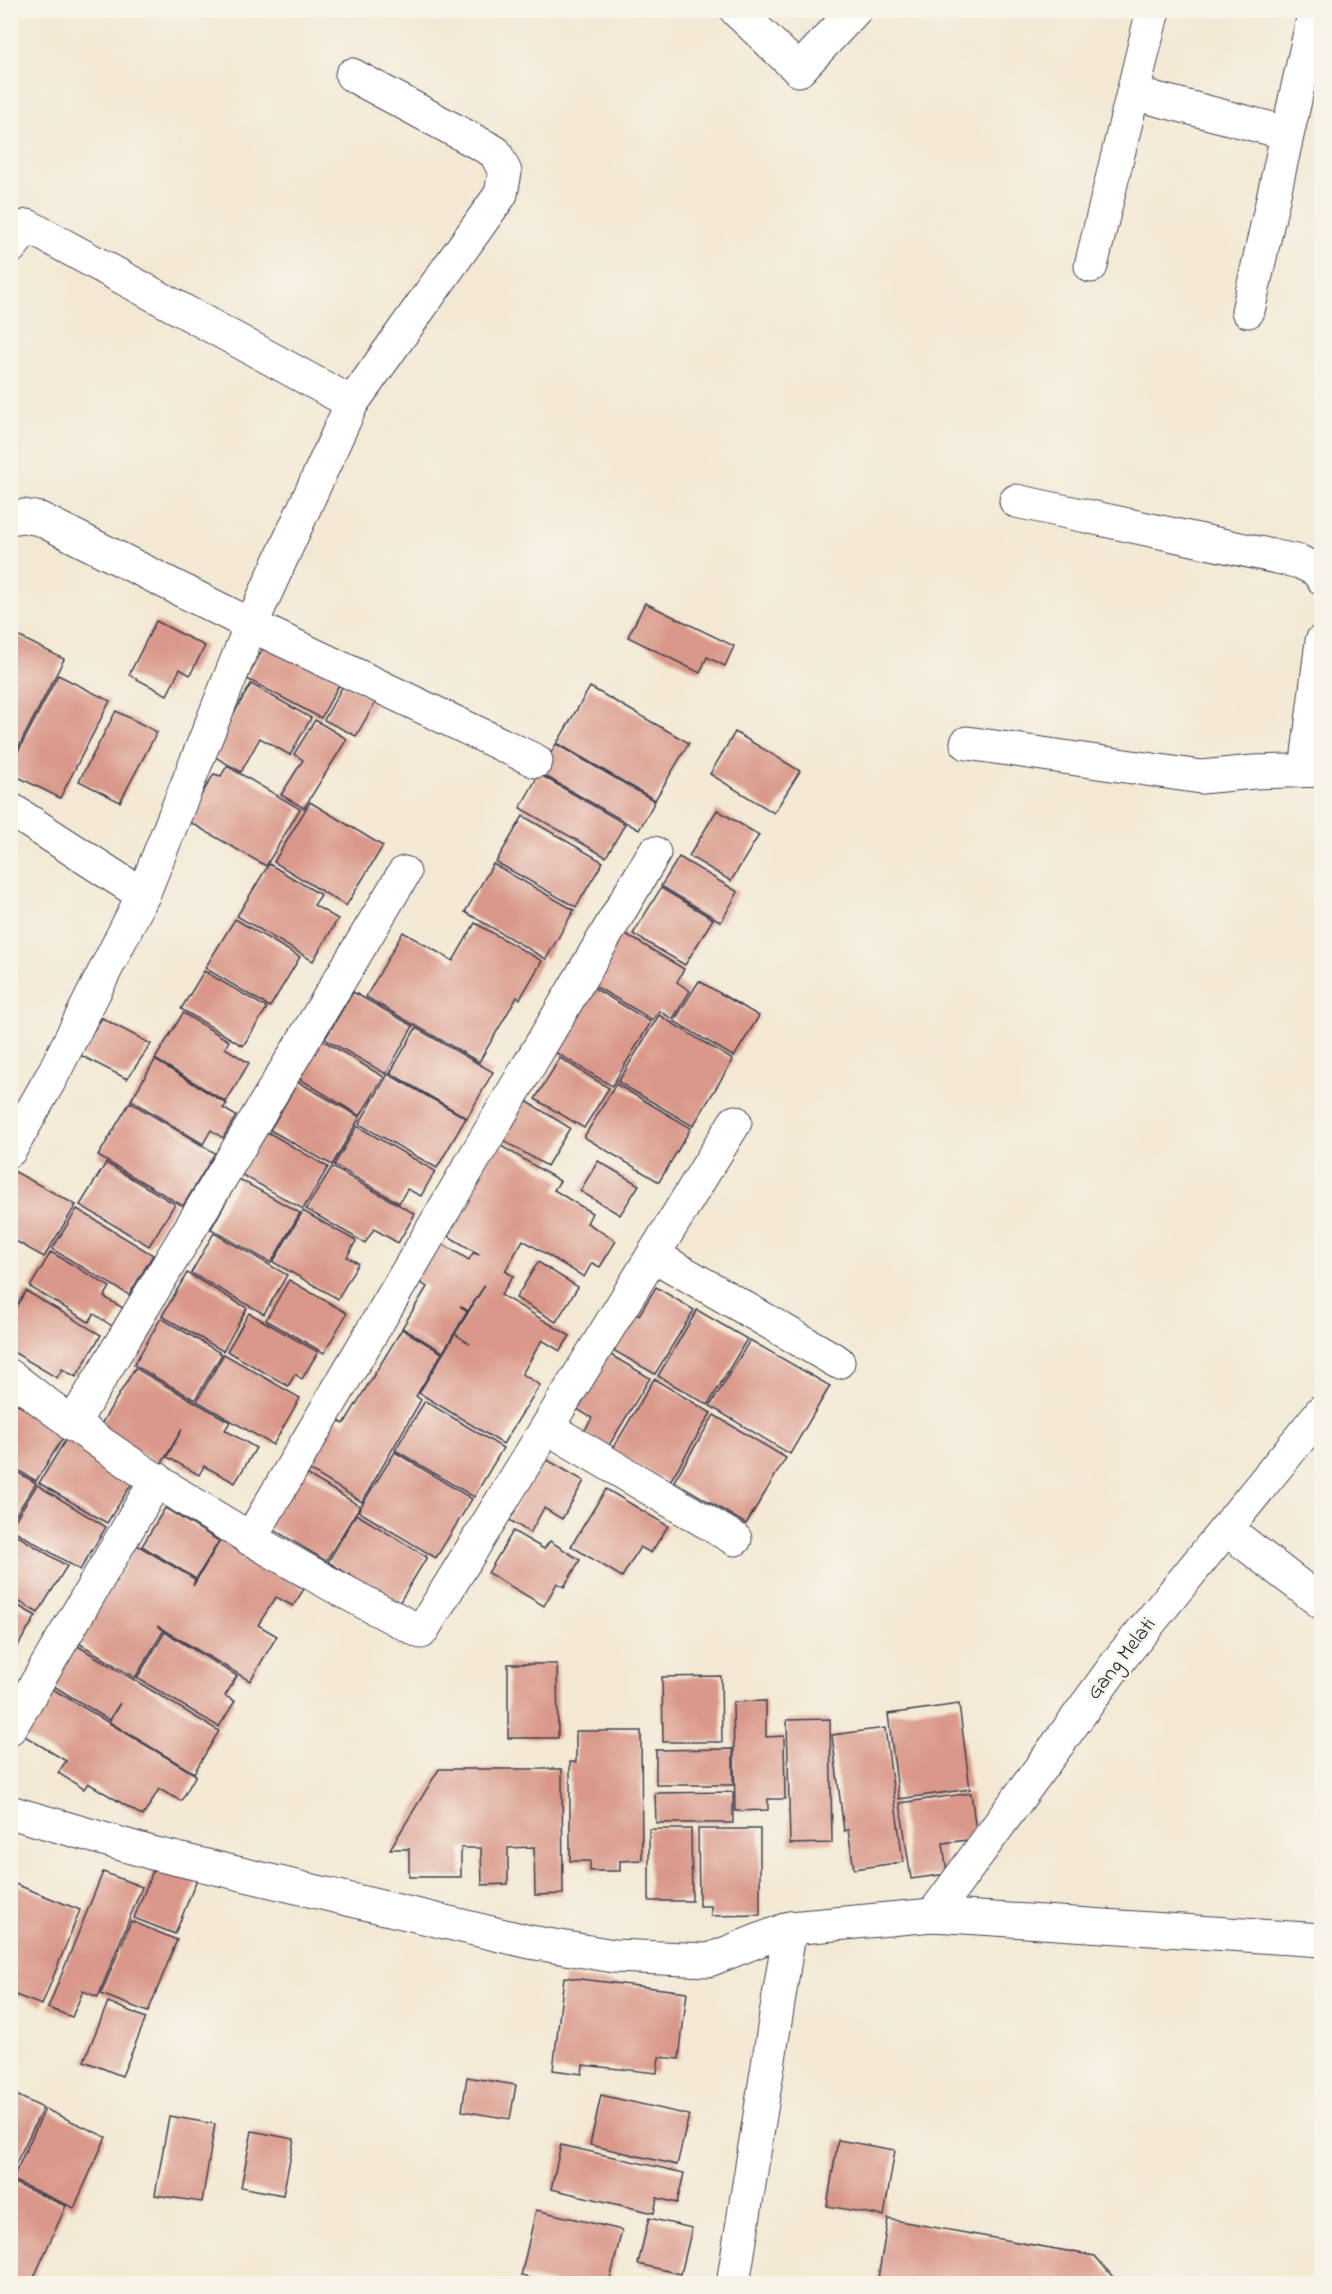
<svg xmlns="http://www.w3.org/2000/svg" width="1332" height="2294" font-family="'Indie Flower',sans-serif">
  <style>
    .building { fill: #d99889 }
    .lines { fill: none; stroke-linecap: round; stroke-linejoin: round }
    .minor-casing { stroke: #414052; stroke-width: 35 }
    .minor { stroke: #fff; stroke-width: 33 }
    .labels { text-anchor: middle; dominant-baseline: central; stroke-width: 5; stroke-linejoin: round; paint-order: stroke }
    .street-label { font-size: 21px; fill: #22223b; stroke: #f7f3e8 }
  </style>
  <rect width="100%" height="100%" fill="#f7f3e8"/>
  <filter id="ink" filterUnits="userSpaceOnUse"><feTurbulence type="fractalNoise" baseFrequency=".0167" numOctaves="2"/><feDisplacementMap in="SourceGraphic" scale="12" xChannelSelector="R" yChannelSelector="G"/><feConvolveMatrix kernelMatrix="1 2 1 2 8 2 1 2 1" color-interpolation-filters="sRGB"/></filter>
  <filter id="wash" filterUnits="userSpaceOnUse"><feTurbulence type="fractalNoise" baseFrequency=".008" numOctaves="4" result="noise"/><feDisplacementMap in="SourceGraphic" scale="24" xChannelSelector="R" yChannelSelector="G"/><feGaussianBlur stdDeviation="1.35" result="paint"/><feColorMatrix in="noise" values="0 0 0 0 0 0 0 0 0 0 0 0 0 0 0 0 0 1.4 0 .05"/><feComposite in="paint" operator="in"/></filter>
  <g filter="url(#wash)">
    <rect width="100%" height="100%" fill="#f3e8d3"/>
    <g id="blocks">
      <g class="building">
        <polygon points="645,603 734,646 725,666 707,657 700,673 628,637"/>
        <polygon points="156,621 205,646 190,675 180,669 167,695 129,675"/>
        <polygon points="10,632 64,659 16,752 10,749"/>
        <polygon points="267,641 342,679 321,718 247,679"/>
        <polygon points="58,675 110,701 60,798 10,773 10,767"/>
        <polygon points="251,684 311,718 290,755 260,738 241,772 210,754"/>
        <polygon points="344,684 376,701 356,736 324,720"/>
        <polygon points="590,687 689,743 655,800 557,743"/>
        <polygon points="116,711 157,732 120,802 79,781"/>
        <polygon points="315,720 347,739 304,808 281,795 303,760 294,754"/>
        <polygon points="735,732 800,771 774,813 710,774"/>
        <polygon points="556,744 655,801 639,830 540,773"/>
        <polygon points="227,766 300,809 266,866 186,820 214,774 221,776"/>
        <polygon points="539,774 625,824 606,857 520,808"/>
        <polygon points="310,802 383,846 346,906 274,862"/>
        <polygon points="717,810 759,835 731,881 689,856"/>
        <polygon points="523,816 603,862 576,907 496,862"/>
        <polygon points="679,857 738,892 721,922 661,886"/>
        <polygon points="269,864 321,895 314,905 338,919 313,961 237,916"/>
        <polygon points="493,864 574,910 546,959 465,912"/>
        <polygon points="661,888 713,919 685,965 633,934"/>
        <polygon points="235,919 300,957 270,1007 205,968"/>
        <polygon points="475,923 542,961 520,999 517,997 479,1062 366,997 403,932 453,961"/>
        <polygon points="619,930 684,969 677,982 690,991 673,1019 659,1011 653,1020 588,982"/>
        <polygon points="204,971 267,1008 243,1046 181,1009"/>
        <polygon points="699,981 759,1016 734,1057 674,1021"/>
        <polygon points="587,984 651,1022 612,1086 548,1048"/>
        <polygon points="353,992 413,1026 386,1074 325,1039"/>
        <polygon points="183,1013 229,1041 225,1048 249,1063 226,1102 155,1059"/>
        <polygon points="659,1015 733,1060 693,1126 618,1082"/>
        <polygon points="102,1018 151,1044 127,1079 78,1054"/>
        <polygon points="416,1028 493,1072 467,1118 390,1073"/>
        <polygon points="319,1038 384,1077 360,1116 295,1076"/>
        <polygon points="560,1058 609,1088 584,1128 535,1099"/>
        <polygon points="155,1060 227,1104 223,1108 236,1116 223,1138 211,1130 203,1144 131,1100"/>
        <polygon points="388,1074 466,1118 437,1168 359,1124"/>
        <polygon points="298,1082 360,1117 332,1165 270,1130"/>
        <polygon points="616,1084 691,1128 659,1182 584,1137"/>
        <polygon points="523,1099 570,1128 547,1166 499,1138"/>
        <polygon points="130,1102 215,1153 183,1206 98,1156"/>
        <polygon points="357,1126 435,1171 421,1196 407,1189 399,1203 334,1165"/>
        <polygon points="264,1130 328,1167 303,1209 239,1173"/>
        <polygon points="496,1143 560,1181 554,1190 592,1213 587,1223 616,1241 600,1267 592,1263 584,1277 523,1240 505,1271 513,1276 501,1295 570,1336 560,1351 542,1340 522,1374 540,1385 503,1444 419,1393 455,1334 470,1344 455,1334 485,1285 468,1311 460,1306 467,1312 443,1352 402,1328 427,1287 415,1279 438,1241 469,1260 473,1253 480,1255 440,1231"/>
        <polygon points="598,1161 639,1185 620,1215 580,1191"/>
        <polygon points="106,1163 175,1204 149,1246 80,1205"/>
        <polygon points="332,1167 415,1214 398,1243 374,1229 365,1243 306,1209"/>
        <polygon points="10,1169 76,1205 44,1257 10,1238"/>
        <polygon points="239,1179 300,1213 271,1263 211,1229"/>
        <polygon points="77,1209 153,1255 129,1295 52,1249"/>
        <polygon points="303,1211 356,1241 347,1257 358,1263 338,1299 273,1262"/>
        <polygon points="214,1233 287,1275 264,1314 191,1273"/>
        <polygon points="51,1252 110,1287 104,1297 123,1308 112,1326 94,1314 89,1322 30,1287"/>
        <polygon points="538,1262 578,1287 556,1322 516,1298"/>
        <polygon points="187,1273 247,1308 223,1351 162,1316"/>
        <polygon points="289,1280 347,1313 324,1353 266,1320"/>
        <polygon points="656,1287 694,1310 655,1374 606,1346 628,1309 639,1315"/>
        <polygon points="26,1291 101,1335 76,1377 62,1369 57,1378 10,1350 10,1316"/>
        <polygon points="697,1310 747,1339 708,1405 658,1376"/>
        <polygon points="249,1313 318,1352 302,1379 295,1374 288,1386 227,1351"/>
        <polygon points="161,1318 222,1354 195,1400 134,1365"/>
        <polygon points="402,1329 442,1353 416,1396 421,1400 362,1502 298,1463 328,1414 344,1424"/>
        <polygon points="750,1340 830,1386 790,1454 710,1406"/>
        <polygon points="604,1351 650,1378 608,1447 584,1432 592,1418 572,1406"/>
        <polygon points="224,1354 300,1398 273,1445 197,1401"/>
        <polygon points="135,1368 230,1422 225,1430 256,1448 235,1483 204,1466 199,1475 167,1457 182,1429 161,1465 98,1429"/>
        <polygon points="654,1379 711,1413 669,1483 612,1450"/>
        <polygon points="10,1400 66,1433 36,1481 10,1465"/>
        <polygon points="425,1401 503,1448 474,1497 395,1450"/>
        <polygon points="714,1415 786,1458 746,1524 674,1481"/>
        <polygon points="68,1436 136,1477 107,1523 39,1483"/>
        <polygon points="395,1452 472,1499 436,1558 358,1511"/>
        <polygon points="544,1458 584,1481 562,1519 544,1508 530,1533 508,1519"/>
        <polygon points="10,1468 36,1483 10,1524"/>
        <polygon points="298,1469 360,1506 326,1561 264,1524"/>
        <polygon points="37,1485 106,1527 80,1570 10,1528"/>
        <polygon points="606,1489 668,1526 651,1553 640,1547 622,1577 571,1546"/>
        <polygon points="165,1508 219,1541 196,1579 142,1546"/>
        <polygon points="356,1514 427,1557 398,1605 328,1562"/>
        <polygon points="10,1531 67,1566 38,1613 10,1596"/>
        <polygon points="513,1531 544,1549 550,1541 580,1560 564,1587 557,1583 544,1606 488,1573"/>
        <polygon points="221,1539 304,1589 293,1606 276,1597 258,1625 277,1636 250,1681 157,1626 164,1630 135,1678 77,1642 137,1545 195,1579 193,1586"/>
        <polygon points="10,1601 36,1616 14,1652 10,1651"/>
        <polygon points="165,1632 237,1676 225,1696 235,1701 219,1727 137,1678"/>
        <polygon points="76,1645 219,1731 194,1773 109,1722 120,1703 109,1720 52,1685"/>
        <polygon points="508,1664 557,1664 558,1738 508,1738"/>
        <polygon points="721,1676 722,1742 663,1742 662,1677"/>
        <polygon points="51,1688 196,1775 181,1801 159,1789 143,1816 88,1783 84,1789 58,1773 66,1761 23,1735"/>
        <polygon points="766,1701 766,1737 784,1736 785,1799 768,1799 768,1810 735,1811 733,1702"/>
        <polygon points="959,1704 970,1789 899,1799 888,1714"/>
        <polygon points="830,1719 832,1843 790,1844 787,1720"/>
        <polygon points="885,1728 903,1862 854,1869 848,1830 844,1831 832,1735"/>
        <polygon points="576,1731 641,1731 642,1860 620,1861 620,1871 590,1871 590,1861 570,1861 570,1762 576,1762"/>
        <polygon points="733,1749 733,1785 656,1785 656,1750"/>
        <polygon points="439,1769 562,1769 563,1894 535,1895 534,1847 508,1848 508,1884 482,1885 481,1848 461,1848 461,1877 409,1877 409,1849 390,1849"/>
        <polygon points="733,1792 733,1823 656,1823 655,1793"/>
        <polygon points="971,1793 977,1839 943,1843 947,1874 911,1879 900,1803"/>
        <polygon points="649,1829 691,1829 692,1901 649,1901"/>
        <polygon points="698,1829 760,1829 760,1915 711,1916 711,1906 699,1906"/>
        <polygon points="156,1863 197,1879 175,1934 134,1918"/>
        <polygon points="103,1872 142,1887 98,1997 83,1991 72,2017 48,2008"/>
        <polygon points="10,1882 80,1910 42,2005 10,1993"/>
        <polygon points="131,1921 177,1940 148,2012 101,1994"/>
        <polygon points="564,1977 687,1992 679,2059 659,2057 657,2073 583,2065 582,2074 553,2070"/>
        <polygon points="108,2002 146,2018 122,2076 84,2061"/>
        <polygon points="467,2077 516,2085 510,2119 462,2111"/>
        <polygon points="10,2092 43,2108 14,2167 10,2165"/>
        <polygon points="601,2095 689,2115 677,2165 590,2145"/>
        <polygon points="45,2109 106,2137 74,2208 12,2180"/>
        <polygon points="169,2116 215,2124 202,2202 155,2195"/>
        <polygon points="252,2131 294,2139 283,2195 241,2187"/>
        <polygon points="838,2140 895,2150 884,2216 827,2206"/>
        <polygon points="561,2145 684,2173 677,2203 657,2198 654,2213 551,2189"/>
        <polygon points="12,2182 66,2206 31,2284 10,2284"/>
        <polygon points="536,2210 622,2230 609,2284 556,2284 521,2276"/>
        <polygon points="649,2218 692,2228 681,2274 638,2264"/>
        <polygon points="888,2219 1095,2256 1119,2284 877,2284"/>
      </g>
    </g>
  </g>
  <g filter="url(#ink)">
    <use href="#blocks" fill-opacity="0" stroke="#414052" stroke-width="1.5"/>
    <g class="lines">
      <g class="minor-casing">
        <g id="minor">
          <polyline points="736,10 799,70 855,10"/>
          <polyline points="1133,93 1287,133"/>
          <polyline points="10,248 28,226 352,403"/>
          <polyline points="1091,266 1153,10"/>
          <polyline points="1248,311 1315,10"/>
          <polyline points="1016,501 1300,562 1318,571 1322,578"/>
          <polyline points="10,518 23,516 40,519 251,625 536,761"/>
          <polyline points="967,743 1201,777 1254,772 1322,770"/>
          <polyline points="1306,770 1322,641"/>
          <polyline points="10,809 143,895"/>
          <polyline points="10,1150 52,1076 143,895 251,625 352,403 501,194 505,172 495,152 352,75"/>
          <polyline points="653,1255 838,1362"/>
          <path d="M10,1376C137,1476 278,1559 421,1632L735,1122"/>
          <polyline points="72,1425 404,873"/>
          <polyline points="548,1428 735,1539"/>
          <polyline points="1226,1529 1322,1603"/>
          <polyline points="250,1539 654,853"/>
          <polyline points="10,1728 157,1479"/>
          <polyline points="10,1812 152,1853 530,1942 614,1956 709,1960 790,1928 933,1915 1322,1940"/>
          <polyline points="933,1915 1123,1655 1322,1411"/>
          <polyline points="733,2284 790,1928"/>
        </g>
      </g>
      <use href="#minor" class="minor"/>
    </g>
  </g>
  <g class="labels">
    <g class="street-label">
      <text transform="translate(1122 1659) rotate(-52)">Gang Melati</text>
    </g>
  </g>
  <rect width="1332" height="2294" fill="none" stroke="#f7f3e8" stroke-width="36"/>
</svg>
